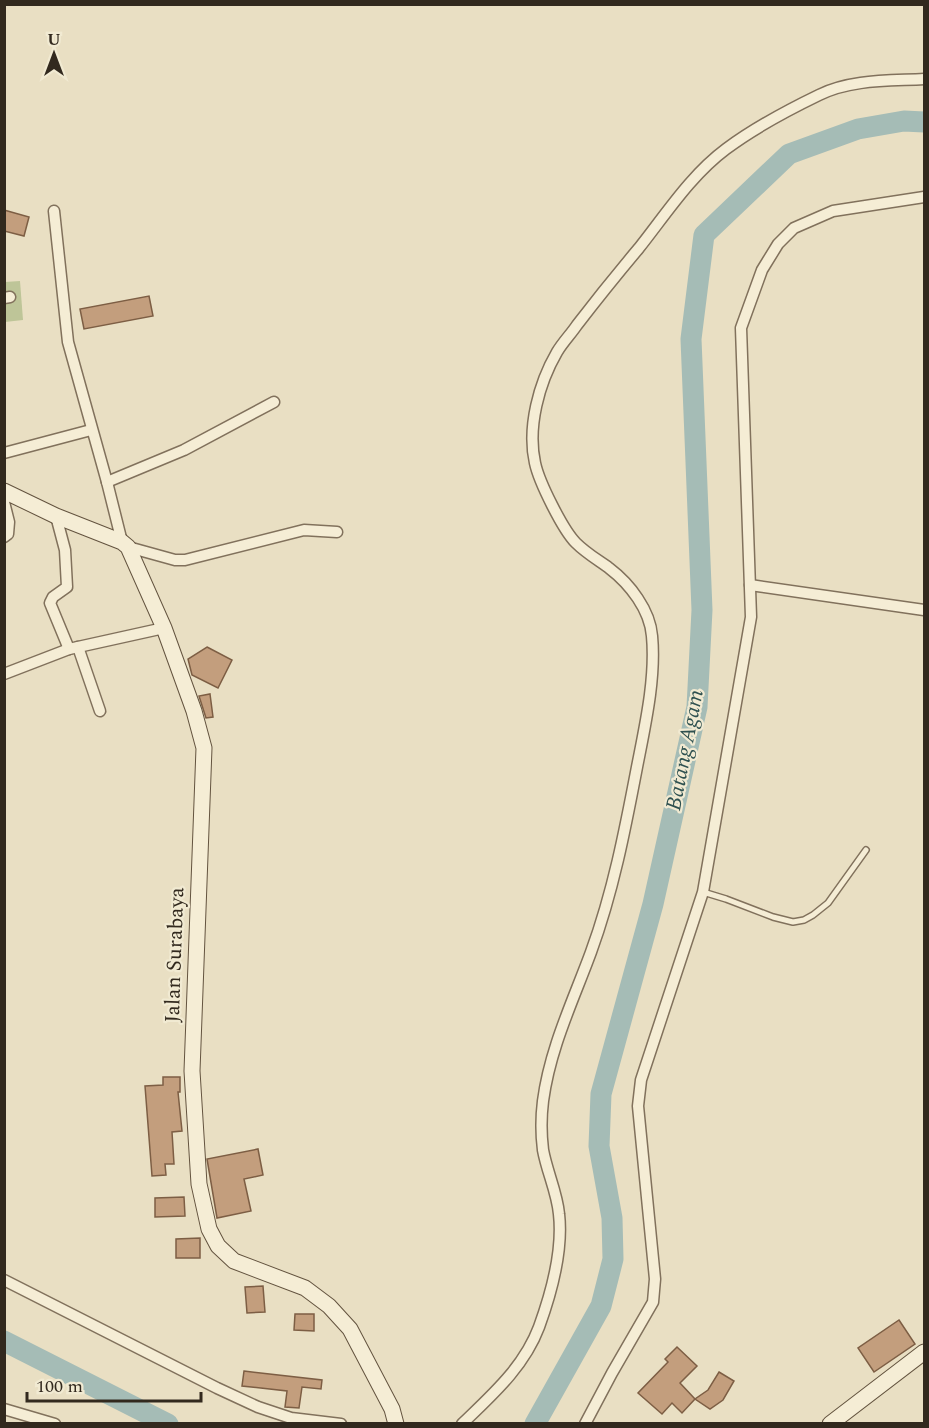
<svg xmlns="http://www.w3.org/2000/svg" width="929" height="1428" font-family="Spectral,serif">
	<rect width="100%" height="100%" fill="#e9dfc3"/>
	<!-- green -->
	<path fill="#bec598" d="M 20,281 L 23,320 L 5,322 L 5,282 Z"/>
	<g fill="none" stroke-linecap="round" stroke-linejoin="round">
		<!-- river -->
		<g stroke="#a5bcb6" stroke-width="21">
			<path d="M 4,1341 L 168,1424"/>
			<path d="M 535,1424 L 601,1306 L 613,1259 L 612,1218 L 599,1146 L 601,1094 L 653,904 L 697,707 L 702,610 L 691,339 L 704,235 L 789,154 L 858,129 L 904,121 L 924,122"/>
		</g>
	</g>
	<!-- building -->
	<g fill="#c39e7d" stroke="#7d5e44" stroke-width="1.5">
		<path d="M 4,210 L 29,217 L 24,236 L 4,231 Z"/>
		<path d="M 149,296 L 153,316 L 84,329 L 80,309 Z"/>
		<path d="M 207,647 L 232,660 L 218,688 L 192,675 L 188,659 Z"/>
		<path d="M 210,694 L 213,717 L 206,718 L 199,696 Z"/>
		<path d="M 163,1077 L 180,1077 L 180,1092 L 178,1092 L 182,1131 L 172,1132 L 174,1164 L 165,1164 L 166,1175 L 152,1176 L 145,1086 L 163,1085 Z"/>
		<path d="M 258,1149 L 263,1175 L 244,1179 L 251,1211 L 217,1218 L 207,1159 Z"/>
		<path d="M 184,1197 L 185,1216 L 155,1217 L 155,1198 Z"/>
		<path d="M 200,1238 L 200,1258 L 176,1258 L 176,1239 Z"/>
		<path d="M 263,1286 L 265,1312 L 247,1313 L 245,1287 Z"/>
		<path d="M 295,1314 L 314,1314 L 314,1331 L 294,1330 Z"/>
		<path d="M 899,1320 L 915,1344 L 874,1372 L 858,1348 Z"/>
		<path d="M 677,1347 L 697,1366 L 680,1383 L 695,1399 L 682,1413 L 672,1403 L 662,1414 L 638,1393 L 668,1362 L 665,1359 Z"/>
		<path d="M 244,1371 L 322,1380 L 321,1389 L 302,1387 L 299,1408 L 285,1407 L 287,1391 L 242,1386 Z"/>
		<path d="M 719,1372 L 734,1381 L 723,1400 L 710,1409 L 695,1399 L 708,1390 Z"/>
	</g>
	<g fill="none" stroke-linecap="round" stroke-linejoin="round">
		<!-- lane casing -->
		<g stroke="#81715c" stroke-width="8">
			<path id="lane" d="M 703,892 L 726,899 L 773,917 L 793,922 L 804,920 L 813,915 L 828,903 L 866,850"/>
		</g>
		<!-- street casing -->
		<g stroke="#81715c" stroke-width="13">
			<g id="street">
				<path d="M 54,211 L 68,342 L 107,482 L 122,542"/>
				<path d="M 4,298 L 10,297"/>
				<path d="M 4,453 L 91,430"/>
				<path d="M 107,482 L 184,450 L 274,402"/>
				<path d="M 4,502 L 9,522 L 8,534 L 4,537"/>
				<path d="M 56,516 L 65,550 L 67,587 L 53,597 L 50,603 L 69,649"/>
				<path d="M 128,547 L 175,560 L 185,560 L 304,530 L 337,532"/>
				<path d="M 750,585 L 924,610"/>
				<path d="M 78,647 L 100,711"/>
				<path d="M 4,674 L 69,649 L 164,628"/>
				<path d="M 4,1280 L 217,1388 L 258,1407 L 291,1418 L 341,1424"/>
				<path d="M 4,1409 L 55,1424"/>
				<path d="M 462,1424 C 492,1395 524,1367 539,1327 C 551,1294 563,1249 559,1214 C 557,1192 547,1172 543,1150 C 541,1134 541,1117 543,1101 C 550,1048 573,1001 591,952 C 613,892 625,830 637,767 C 645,726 656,678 652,636 C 650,610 630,584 609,568 C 598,560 586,553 576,543 C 563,530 539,482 535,463 C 527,427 539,383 557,352 C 563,342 571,334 577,325 C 597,299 618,273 639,248 C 666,214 691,175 726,149 C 754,128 788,110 819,95 C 851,79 890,81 924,79"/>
				<path d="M 585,1424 L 612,1373 L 653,1302 L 655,1279 L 638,1106 L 641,1080 L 703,892 L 751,617 L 741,328 L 762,270 L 778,244 L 794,228 L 833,211 L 924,197"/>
			</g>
		</g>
		<!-- secondary casing -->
		<g stroke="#63533f" stroke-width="17">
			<g id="secondary">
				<path d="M 4,491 L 56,516 L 122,542 L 128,547 L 164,628 L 194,711 L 204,748 L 192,1071 L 199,1184 L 209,1229 L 218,1246 L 234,1261 L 305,1288 L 329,1306 L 350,1329 L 392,1409 L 396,1424"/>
				<path d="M 830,1424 L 924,1352"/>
			</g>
		</g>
		<!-- lane -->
		<use href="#lane" stroke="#f5edd5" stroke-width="5"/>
		<!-- street -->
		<use href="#street" stroke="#f5edd5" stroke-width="10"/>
		<!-- secondary -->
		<use href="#secondary" stroke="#f5edd5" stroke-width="15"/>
	</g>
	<g text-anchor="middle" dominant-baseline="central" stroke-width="4.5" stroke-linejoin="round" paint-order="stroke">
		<!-- street labels -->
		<g font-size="21" fill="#32291e" stroke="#f1ead2">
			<text transform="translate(175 955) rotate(-88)">Jalan Surabaya</text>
		</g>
		<!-- water labels -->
		<g font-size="22" font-style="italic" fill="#2f5150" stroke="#f1ead2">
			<text transform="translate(685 750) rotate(-79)">Batang Agam</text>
		</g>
	</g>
	<!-- border -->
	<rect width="929" height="1428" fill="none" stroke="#32291e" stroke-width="12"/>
	<!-- north arrow -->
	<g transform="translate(54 54)" stroke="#f1ead2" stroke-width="4.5" paint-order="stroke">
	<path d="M0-4.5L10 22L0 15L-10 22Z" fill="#32291e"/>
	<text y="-9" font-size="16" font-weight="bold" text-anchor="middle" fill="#32291e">U</text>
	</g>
	<!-- scale -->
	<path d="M27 1392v9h174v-9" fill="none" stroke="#32291e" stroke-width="3"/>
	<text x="36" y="1392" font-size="18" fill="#32291e" stroke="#f1ead2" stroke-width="4.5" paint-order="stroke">100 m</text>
</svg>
